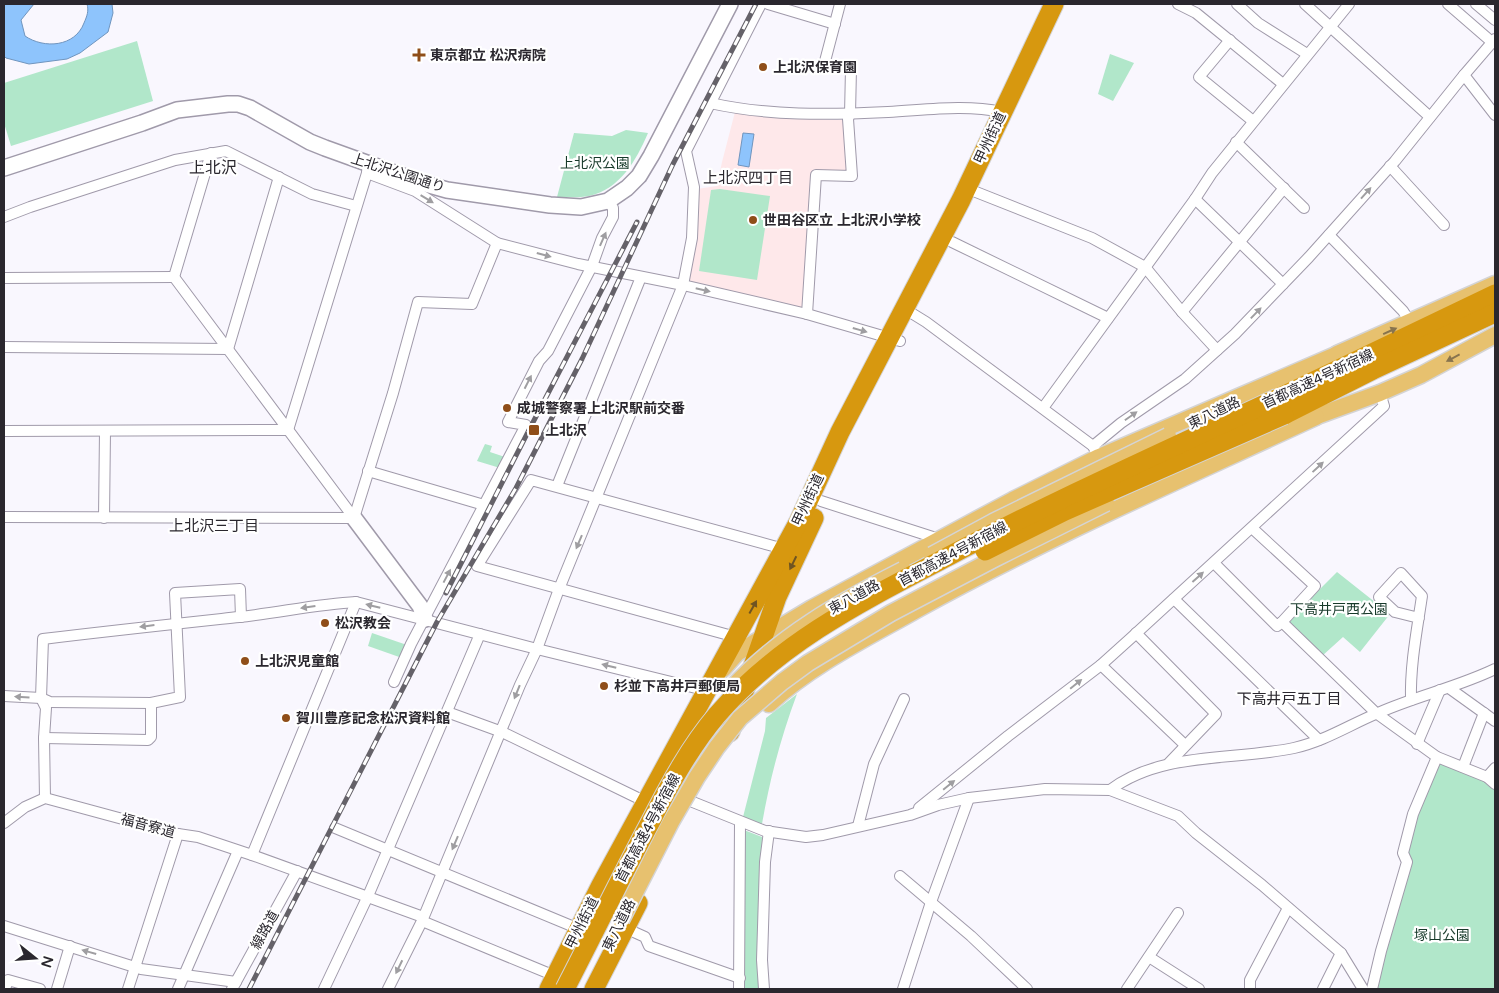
<svg xmlns="http://www.w3.org/2000/svg" width="1499" height="993" font-family="'Varela Round','Noto Sans JP',sans-serif">
	<rect width="100%" height="100%" fill="#f9f7fe"/>
	<!-- education -->
	<path fill="#fee8ea" d="M 735,112 L 782,118 L 846,120 L 849,173 L 815,173 L 805,307 L 802,310 L 693,284 L 688,278 L 697,189 L 717,186 L 722,162 Z"/>
	<!-- green -->
	<g fill="#b1e7ca">
		<path d="M 137,41 L 153,101 L 11,146 L 4,123 L 4,83 Z"/>
		<path d="M 1110,54 L 1134,63 L 1113,101 L 1098,94 Z"/>
		<path d="M 626,130 L 648,133 C 636,161 620,189 589,196 C 579,198 567,197 557,197 L 574,133 L 612,136 Z"/>
		<path d="M 720,189 L 770,196 L 757,280 L 699,271 L 711,190 Z"/>
		<path d="M 485,444 L 492,446 L 490,452 L 505,457 L 500,468 L 477,461 Z"/>
		<path d="M 1337,572 L 1390,614 L 1360,652 L 1343,637 L 1322,656 L 1286,623 Z"/>
		<path d="M 372,633 L 407,645 L 402,658 L 368,646 Z"/>
		<path d="M 797,694 C 781,737 770,778 762,824 L 743,817 L 765,731 L 766,718 Z"/>
		<path d="M 1438,760 L 1486,780 L 1495,788 L 1495,989 L 1377,989 L 1416,817 Z"/>
		<path d="M 744,830 L 762,837 L 760,971 L 761,989 L 744,989 Z"/>
	</g>
	<!-- water -->
	<g fill="#8ec4fc" stroke="#7095be">
		<path d="M 4,4 L 34,4 L 21,20 L 25,36 C 44,49 75,47 84,23 C 87,16 89,11 87,4 L 112,4 L 113,13 L 108,32 L 80,53 L 67,59 L 29,64 L 6,58 L 4,56 Z"/>
		<path d="M 743,133 L 754,134 L 749,167 L 738,165 Z"/>
	</g>
	<g fill="none" stroke-linecap="round" stroke-linejoin="round">
		<!-- street casing -->
		<g stroke="#a09aaa" stroke-width="12">
			<g id="street">
				<path d="M 768,4 L 835,24"/>
				<path d="M 1178,4 L 1196,13 L 1283,84"/>
				<path d="M 1237,4 L 1258,23 L 1307,54"/>
				<path d="M 1305,4 L 1430,117"/>
				<path d="M 1448,4 L 1493,43"/>
				<path d="M 1476,4 L 1495,20"/>
				<path d="M 1230,40 L 1199,77 L 1253,121"/>
				<path d="M 1464,75 L 1495,115"/>
				<path d="M 710,103 C 769,116 828,115 888,112 C 926,110 965,104 1002,112"/>
				<path d="M 1236,142 L 1304,208"/>
				<path d="M 1390,166 L 1444,225"/>
				<path d="M 367,173 L 415,191 L 497,243 L 578,264 L 683,285 L 807,314 L 900,341"/>
				<path d="M 976,192 L 1092,238 L 1145,267 L 1182,312 L 1217,350"/>
				<path d="M 1195,199 L 1283,284"/>
				<path d="M 4,217 L 30,207 L 175,160 L 226,151 L 312,194 L 356,206"/>
				<path d="M 1329,235 L 1403,311 L 1410,322"/>
				<path d="M 952,242 L 1108,318"/>
				<path d="M 174,277 L 354,518"/>
				<path d="M 174,277 L 211,153"/>
				<path d="M 4,278 L 174,277"/>
				<path d="M 1182,312 L 1284,188"/>
				<path d="M 807,314 L 816,175 L 852,176 L 848,119 L 850,114 L 851,69 L 824,65 L 840,4"/>
				<path d="M 913,314 L 926,322 L 1093,446 L 1096,452"/>
				<path d="M 4,347 L 228,349 L 279,177"/>
				<path d="M 1043,408 L 1195,199 L 1212,173 L 1349,4"/>
				<path d="M 4,431 L 288,430 L 367,173 L 368,162"/>
				<path d="M 1093,446 L 1121,423 L 1185,379 L 1235,334 L 1309,257 L 1395,161 L 1464,75 L 1495,39"/>
				<path d="M 368,471 L 484,505"/>
				<path d="M 557,486 L 641,277"/>
				<path d="M 821,501 L 939,539"/>
				<path d="M 4,517 L 354,518"/>
				<path d="M 104,518 L 105,431"/>
				<path d="M 354,518 L 393,393 L 418,302 L 472,304 L 497,243"/>
				<path d="M 1214,563 L 1277,626 L 1282,622 L 1315,586 L 1252,528"/>
				<path d="M 1174,599 L 1319,740"/>
				<path d="M 1282,622 L 1376,713 L 1437,757 L 1487,777 L 1495,784"/>
				<path d="M 1136,633 L 1216,714 L 1169,763"/>
				<path d="M 736,637 L 477,566 L 531,480 L 784,549"/>
				<path d="M 1101,665 L 1185,745"/>
				<path d="M 394,682 L 411,644 L 526,425 L 508,422 L 539,361 L 548,351 L 592,266 L 602,238 L 613,217 L 613,208 L 608,201"/>
				<path d="M 1449,688 L 1495,721"/>
				<path d="M 4,696 L 41,698 L 50,702 L 151,703 L 180,697 L 175,593 L 240,589 L 241,617"/>
				<path d="M 1411,700 C 1410,665 1417,630 1422,596 L 1401,573 L 1379,597 L 1395,612 L 1419,618"/>
				<path d="M 447,712 L 502,732 L 646,802"/>
				<path d="M 44,738 L 148,740 L 151,737 L 151,703"/>
				<path d="M 1417,744 L 1440,690"/>
				<path d="M 1463,767 L 1484,713"/>
				<path d="M 1487,777 L 1495,768"/>
				<path d="M 663,790 L 765,831 L 806,837 L 823,835 L 910,815 L 938,805 L 969,798 L 1045,789 L 1110,790 L 1178,816 L 1196,833 L 1262,885 L 1341,953 L 1363,989"/>
				<path d="M 1110,790 C 1162,751 1233,761 1294,748 C 1325,741 1349,725 1378,713 C 1416,696 1458,687 1495,669"/>
				<path d="M 45,798 L 44,738 L 46,708 L 41,698 L 43,639 C 108,631 174,624 239,617 C 278,613 317,604 356,602 L 537,649 L 708,691"/>
				<path d="M 919,808 L 1008,736 L 1101,665 L 1131,638 L 1384,406 L 1380,393"/>
				<path d="M 4,823 L 25,807 L 45,798 L 178,834 L 198,837 L 252,855 L 423,917"/>
				<path d="M 858,826 L 874,764 L 904,699"/>
				<path d="M 335,828 L 579,929"/>
				<path d="M 252,855 L 356,602"/>
				<path d="M 900,876 L 971,936 L 1027,989"/>
				<path d="M 422,921 L 555,976"/>
				<path d="M 4,926 L 141,969 L 236,982"/>
				<path d="M 625,928 L 645,937 L 649,946 L 740,978"/>
				<path d="M 1149,957 L 1199,989"/>
				<path d="M 5,989 L 8,980 L 40,989"/>
				<path d="M 57,989 L 70,946"/>
				<path d="M 128,989 L 178,834"/>
				<path d="M 178,989 L 238,851"/>
				<path d="M 232,989 L 297,871"/>
				<path d="M 324,989 L 368,896 L 480,634"/>
				<path d="M 388,989 L 422,921 L 520,685 L 537,649 L 559,589 L 683,285 L 692,238 L 694,187 L 686,151 L 761,4"/>
				<path d="M 739,989 L 740,822"/>
				<path d="M 764,989 L 762,960 L 765,862 L 769,831"/>
				<path d="M 903,989 L 931,902 L 969,798"/>
				<path d="M 1127,989 L 1178,913"/>
				<path d="M 1250,989 L 1250,980 L 1288,908"/>
				<path d="M 1323,989 L 1341,953"/>
				<path d="M 1372,989 L 1381,951 L 1407,862 L 1403,853 L 1413,814 L 1437,757"/>
			</g>
		</g>
		<!-- secondary casing -->
		<g stroke="#a09aaa" stroke-width="18">
			<g id="secondary">
				<path d="M 4,168 L 142,123 L 177,110 L 228,104 L 238,104 L 250,108 L 310,142 L 325,148 L 422,183 L 447,190 L 550,205 L 581,207 L 608,201 L 627,188 L 639,176 L 651,156 L 730,4"/>
				<path d="M 354,518 L 420,606 L 425,619"/>
			</g>
		</g>
		<!-- primary casing -->
		<g stroke="#d4d4d5" stroke-width="19">
			<g id="primary">
				<path d="M 1337,354 L 1495,284"/>
				<path d="M 1306,420 L 1380,393 L 1421,375 L 1495,335"/>
				<path d="M 723,669 L 737,653 L 812,608 L 1013,500 L 1099,457 L 1345,351"/>
				<path d="M 769,704 C 813,664 867,638 918,609 C 1047,538 1182,479 1316,417"/>
			</g>
		</g>
		<!-- highway casing -->
		<g stroke="#d4d4d5" stroke-width="21">
			<g id="highway">
				<path d="M 1278,398 L 1495,294"/>
				<path d="M 1284,415 L 1373,370 L 1495,313"/>
				<path d="M 730,732 L 777,597 L 814,518"/>
				<path d="M 549,989 L 601,885 L 799,521 L 840,432 L 961,200 L 1054,4"/>
				<path d="M 594,989 L 638,903"/>
			</g>
		</g>
		<!-- street -->
		<use href="#street" stroke="#fff" stroke-width="10"/>
		<!-- secondary -->
		<use href="#secondary" stroke="#fff" stroke-width="15"/>
		<!-- primary -->
		<use href="#primary" stroke="#e7c16f" stroke-width="16"/>
		<!-- highway -->
		<use href="#highway" stroke="#d7980f" stroke-width="19"/>
		<!-- rail casing -->
		<g stroke="#656269" stroke-width="5">
			<g id="rail">
				<path d="M 446,593 L 529,430 L 637,222"/>
				<path d="M 249,989 L 437,622 L 516,488 L 582,359 L 673,164 L 756,4"/>
			</g>
		</g>
		<!-- rail -->
		<use href="#rail" stroke="#fff" stroke-width="3" stroke-dasharray="9" stroke-linecap="butt"/>
		<!-- primary-bridge casing -->
		<g stroke="#d4d4d5" stroke-width="19" stroke-linecap="butt">
			<g id="primary-bridge">
				<path d="M 932,555 L 993,522 L 1168,436"/>
				<path d="M 730,690 C 778,637 840,602 903,570"/>
				<path d="M 621,920 L 671,822 L 697,777 L 717,747 L 740,718 L 782,682 L 808,663 L 891,613 L 994,559 L 1106,503"/>
			</g>
		</g>
		<!-- highway-bridge casing -->
		<g stroke="#d4d4d5" stroke-width="21" stroke-linecap="butt">
			<g id="highway-bridge">
				<path d="M 985,551 L 1065,511 L 1284,415"/>
				<path d="M 565,989 C 594,933 621,877 651,821 C 670,784 690,747 717,715 C 780,642 863,601 947,557 C 1055,500 1167,450 1278,398"/>
			</g>
		</g>
		<!-- primary-bridge -->
		<use href="#primary-bridge" stroke="#e7c16f" stroke-width="16"/>
		<!-- highway-bridge -->
		<use href="#highway-bridge" stroke="#d7980f" stroke-width="19"/>
	</g>
	<!-- one-way arrows -->
	<defs><path id="oneway-solid" d="M-6-.8H1V-3.2L6.5 0L1 3.2V.8H-6Z" transform="scale(1.25)"/></defs>
	<g fill="#9f9ea1">
		<use href="#oneway-solid" transform="translate(1366 193) rotate(-48)"/>
		<use href="#oneway-solid" transform="translate(427 199) rotate(31)"/>
		<use href="#oneway-solid" transform="translate(603 239) rotate(-66)"/>
		<use href="#oneway-solid" transform="translate(544 255) rotate(15)"/>
		<use href="#oneway-solid" transform="translate(703 290) rotate(13)"/>
		<use href="#oneway-solid" transform="translate(1256 313) rotate(-46)"/>
		<use href="#oneway-solid" transform="translate(860 330) rotate(16)"/>
		<use href="#oneway-solid" transform="translate(528 382) rotate(-63)"/>
		<use href="#oneway-solid" transform="translate(1131 416) rotate(-35)"/>
		<use href="#oneway-solid" transform="translate(1318 467) rotate(-43)"/>
		<use href="#oneway-solid" transform="translate(579 542) rotate(113)"/>
		<use href="#oneway-solid" transform="translate(447 576) rotate(-62)"/>
		<use href="#oneway-solid" transform="translate(1198 577) rotate(-42)"/>
		<use href="#oneway-solid" transform="translate(373 606) rotate(-166)"/>
		<use href="#oneway-solid" transform="translate(308 607) rotate(172)"/>
		<use href="#oneway-solid" transform="translate(147 626) rotate(173)"/>
		<use href="#oneway-solid" transform="translate(609 666) rotate(-166)"/>
		<use href="#oneway-solid" transform="translate(1076 684) rotate(-39)"/>
		<use href="#oneway-solid" transform="translate(517 692) rotate(112)"/>
		<use href="#oneway-solid" transform="translate(22 697) rotate(-176)"/>
		<use href="#oneway-solid" transform="translate(949 785) rotate(-39)"/>
		<use href="#oneway-solid" transform="translate(455 843) rotate(113)"/>
		<use href="#oneway-solid" transform="translate(89 952) rotate(-164)"/>
		<use href="#oneway-solid" transform="translate(399 967) rotate(116)"/>
	</g>
	<g fill="#88744e">
		<use href="#oneway-solid" transform="translate(1390 331) rotate(-24)"/>
		<use href="#oneway-solid" transform="translate(1453 358) rotate(152)"/>
	</g>
	<g fill="#6f5422">
		<use href="#oneway-solid" transform="translate(793 563) rotate(116)"/>
		<use href="#oneway-solid" transform="translate(753 607) rotate(-61)"/>
	</g>
	<!-- markers -->
	<g fill="#8f4e19" stroke="#fff" stroke-width="2">
		<path d="M416.5 47.5h5v5h5v5h-5v5h-5v-5h-5v-5h5z"/>
		<circle cx="763" cy="67" r="5"/>
		<circle cx="753" cy="220" r="5"/>
		<circle cx="507" cy="408" r="5"/>
		<rect x="528" y="424" width="12" height="12" rx="2.5"/>
		<circle cx="325" cy="623" r="5"/>
		<circle cx="245" cy="661" r="5"/>
		<circle cx="604" cy="686" r="5"/>
		<circle cx="286" cy="718" r="5"/>
	</g>
	<g text-anchor="middle" dominant-baseline="central" stroke-width="4.5" stroke-linejoin="round" paint-order="stroke">
		<!-- poi labels -->
		<g font-size="14" font-weight="bold" fill="#2a272e" stroke="#fff" text-anchor="start">
			<text x="430" y="55">東京都立 松沢病院</text>
			<text x="773" y="67">上北沢保育園</text>
			<text x="763" y="220">世田谷区立 上北沢小学校</text>
			<text x="517" y="408">成城警察署上北沢駅前交番</text>
			<text x="545" y="430">上北沢</text>
			<text x="335" y="623">松沢教会</text>
			<text x="255" y="661">上北沢児童館</text>
			<text x="614" y="686">杉並下高井戸郵便局</text>
			<text x="296" y="718">賀川豊彦記念松沢資料館</text>
		</g>
		<!-- street labels -->
		<g font-size="14" fill="#2a272e" stroke="#fff">
			<text transform="translate(990 138) rotate(-65)">甲州街道</text>
			<text transform="translate(398 173) rotate(18)">上北沢公園通り</text>
			<text transform="translate(1318 379) rotate(-25)">首都高速4号新宿線</text>
			<text transform="translate(1214 413) rotate(-26)">東八道路</text>
			<text transform="translate(808 500) rotate(-65)">甲州街道</text>
			<text transform="translate(953 554) rotate(-28)">首都高速4号新宿線</text>
			<text transform="translate(854 597) rotate(-29)">東八道路</text>
			<text transform="translate(148 826) rotate(15)">福音寮道</text>
			<text transform="translate(648 828) rotate(-62)">首都高速4号新宿線</text>
			<text transform="translate(582 923) rotate(-63)">甲州街道</text>
			<text transform="translate(619 925) rotate(-64)">東八道路</text>
			<text transform="translate(265 930) rotate(-61)">線路道</text>
		</g>
		<!-- park labels -->
		<g font-size="14" fill="#173a2a" stroke="#fff">
			<text x="595" y="163">上北沢公園</text>
			<text x="1339" y="609">下高井戸西公園</text>
			<text x="1442" y="935">塚山公園</text>
		</g>
		<!-- neighbourhood labels -->
		<g font-size="15" fill="#2a272e" stroke="#fff">
			<text x="748" y="178">上北沢四丁目</text>
			<text x="214" y="526">上北沢三丁目</text>
			<text x="1289" y="699">下高井戸五丁目</text>
		</g>
		<!-- quarter labels -->
		<g font-size="16" fill="#2a272e" stroke="#fff">
			<text x="213" y="168">上北沢</text>
		</g>
	</g>
	<!-- border -->
	<rect width="1499" height="993" fill="none" stroke="#2a272e" stroke-width="10"/>
	<!-- north arrow -->
	<g transform="translate(35 958) rotate(107)" stroke="#ffffff" stroke-width="4" paint-order="stroke">
	<path d="M0-4L9 19L0 12L-9 19Z" fill="#2a272e"/>
	<text y="-8" font-size="14" font-weight="bold" text-anchor="middle" fill="#2a272e">N</text>
	</g>
</svg>
